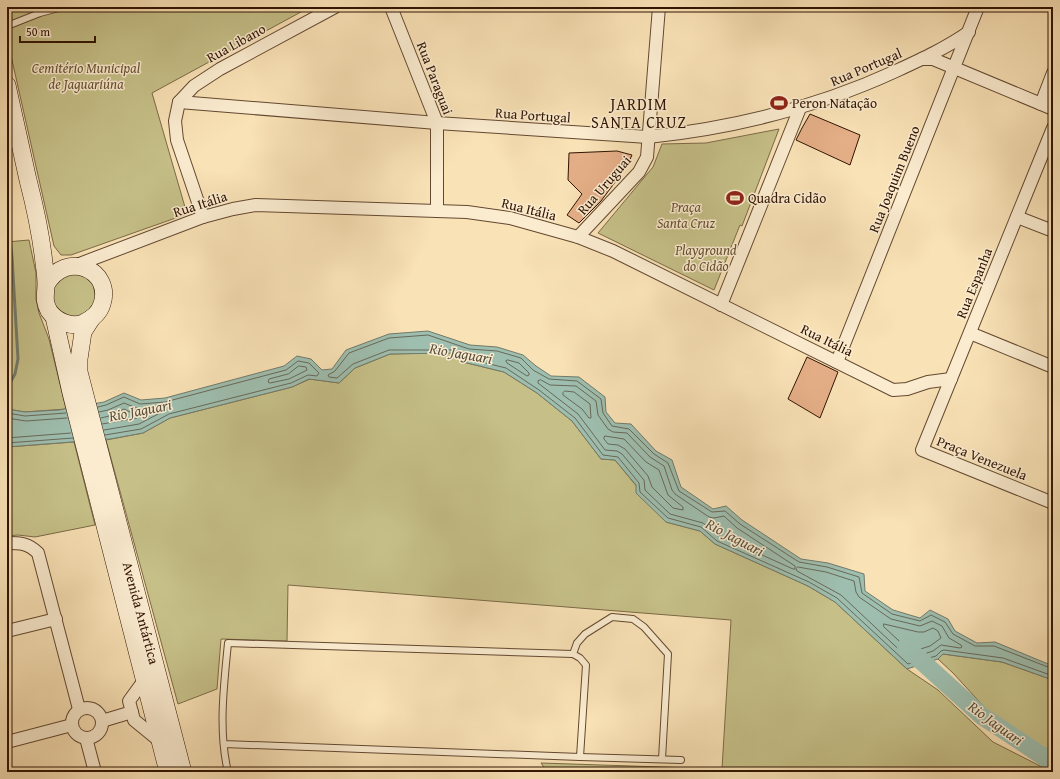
<svg xmlns="http://www.w3.org/2000/svg" width="1060" height="779" font-family="'Gentium Book Plus',serif">
	<rect width="100%" height="100%" fill="#f9e2b6"/>
	<filter id="stains"><feTurbulence type="fractalNoise" baseFrequency=".005" numOctaves="4"/><feColorMatrix values="0 0 0 0 .2 0 0 0 0 .09 0 0 0 0 .02 0 0 0 .5 -.17"/></filter>
	<radialGradient id="worn" r=".72"><stop offset=".6" stop-color="#630" stop-opacity="0"/><stop offset="1" stop-color="#630" stop-opacity=".3"/></radialGradient>
	<!-- green -->
	<g fill="#c6c088" stroke="#7c6a46">
		<path d="M 7,7 L 310,7 L 152,93 L 187,214 L 71,255 L 61,255 L 54,246 L 7,38 Z"/>
		<path d="M 779,129 L 742,226 L 740,225 L 714,290 L 598,233 L 653,167 L 662,144 L 706,143 Z"/>
		<path d="M 29,240 L 36,273 L 36,299 L 39,313 L 49,339 L 66,409 L 25,412 L 7,409 L 7,242 Z"/>
		<path d="M 67,273 L 82,274 L 93,284 L 96,299 L 89,312 L 75,318 L 55,310 L 52,289 Z"/>
		<path d="M 430,353 L 453,353 L 463,362 L 504,372 L 537,393 L 572,421 L 601,459 L 615,460 L 666,522 L 700,531 L 715,544 L 808,586 L 835,602 L 907,669 L 938,690 L 993,742 L 1052,772 L 547,772 L 541,763 L 722,769 L 731,620 L 288,585 L 287,641 L 221,639 L 217,689 L 178,704 L 106,440 L 143,433 L 170,418 L 292,387 L 310,379 L 339,383 L 355,368 L 390,354 Z"/>
		<path d="M 74,442 L 95,525 L 35,537 L 18,535 L 7,536 L 7,447 Z"/>
		<path d="M 943,654 L 1002,662 L 1053,680 L 1053,751 L 1042,747 L 1018,733 L 987,710 L 953,673 L 938,659 Z"/>
	</g>
	<!-- water -->
	<path fill="#9ebeaf" stroke="#727a6a" d="M 428,331 L 470,345 L 497,347 L 523,355 L 536,366 L 551,376 L 579,377 L 605,397 L 606,412 L 615,423 L 631,424 L 656,451 L 672,460 L 681,487 L 713,509 L 726,506 L 742,520 L 801,559 L 828,563 L 864,574 L 865,591 L 893,610 L 920,618 L 930,610 L 948,619 L 955,631 L 977,643 L 995,642 L 1053,666 L 1053,680 L 1002,662 L 943,654 L 938,659 L 907,669 L 835,602 L 808,586 L 715,544 L 700,531 L 666,522 L 636,493 L 636,485 L 615,460 L 601,459 L 572,421 L 537,393 L 504,372 L 463,362 L 453,353 L 390,354 L 355,368 L 339,383 L 309,379 L 292,387 L 170,418 L 143,433 L 110,439 L 7,447 L 7,409 L 25,412 L 59,410 L 104,402 L 124,393 L 141,400 L 165,398 L 284,366 L 297,356 L 311,359 L 322,370 L 332,369 L 346,350 L 389,334 Z"/>
	<g fill="none" stroke-linecap="round" stroke-linejoin="round">
		<!-- shore -->
		<g stroke="#686959" stroke-width="1">
			<path d="M 508,360 L 519,363 L 529,373 L 529,375 L 527,376 L 507,363 L 506,361 Z"/>
			<path d="M 299,366 L 306,367 L 307,370 L 289,379 L 270,383 L 268,382 L 269,379 L 288,374 Z"/>
			<path d="M 541,380 L 550,385 L 576,386 L 596,401 L 598,415 L 608,429 L 613,432 L 627,433 L 650,457 L 664,466 L 672,490 L 675,494 L 709,517 L 714,518 L 724,516 L 737,528 L 795,566 L 795,569 L 793,569 L 720,536 L 703,523 L 670,514 L 645,490 L 644,480 L 622,454 L 617,451 L 605,450 L 578,414 L 538,383 L 538,381 Z"/>
			<path d="M 565,391 L 574,392 L 590,404 L 591,418 L 589,418 L 582,409 L 563,395 L 563,393 Z"/>
			<path d="M 98,407 L 106,405 L 124,397 L 140,404 L 165,402 L 286,370 L 298,361 L 309,363 L 319,373 L 317,376 L 308,375 L 291,383 L 169,414 L 141,429 L 105,435"/>
			<path d="M 99,412 L 108,410 L 124,403 L 139,409 L 163,407 L 165,408 L 164,411 L 139,424 L 104,430"/>
			<path d="M 7,413 L 25,416 L 66,413"/>
			<path d="M 7,418 L 26,421 L 67,418"/>
			<path d="M 101,418 L 109,416 L 124,409 L 138,416 L 137,418 L 102,424"/>
			<path d="M 605,436 L 624,439 L 646,462 L 659,470 L 668,495 L 683,507 L 683,510 L 673,508 L 652,487 L 648,476 L 625,449 L 618,445 L 608,444 L 604,439 Z"/>
			<path d="M 7,438 L 71,433"/>
			<path d="M 7,443 L 73,438"/>
			<path d="M 798,567 L 826,572 L 854,581 L 856,592 L 859,597 L 891,619 L 920,626 L 932,621 L 942,626 L 949,638 L 961,645 L 962,647 L 960,648 L 941,645 L 933,651 L 909,659 L 841,595 L 797,571 L 796,569 Z"/>
			<path d="M 884,624 L 918,632 L 924,632 L 933,628 L 938,631 L 941,638 L 930,646 L 911,652 L 884,627 Z"/>
			<path d="M 1053,669 L 994,646 L 975,646 L 953,634 L 945,622 L 931,615 L 920,621 L 892,614 L 862,593 L 859,577 L 827,567 L 799,562 L 740,524 L 725,511 L 712,512 L 679,491 L 668,463 L 654,454 L 629,429 L 612,426 L 603,413 L 601,399 L 577,381 L 549,379 L 533,370 L 521,358 L 497,351 L 469,349 L 428,335 L 389,338 L 349,353 L 335,371 L 328,375 L 329,377 L 337,378 L 353,364 L 389,350 L 454,350 L 465,358 L 506,368 L 539,390 L 575,418 L 603,455 L 618,457 L 639,483 L 640,492 L 668,518 L 701,527 L 717,541 L 809,582 L 837,598 L 908,664 L 936,656 L 941,651 L 944,650 L 1003,658 L 1053,676"/>
		</g>
		<!-- stream -->
		<path stroke="#727a6a" stroke-width="3" d="M 7,214 L 12,257 L 18,359 L 15,374 L 7,388"/>
		<!-- river -->
		<path stroke="#9ebeaf" stroke-width="18" d="M 906,647 L 982,716 L 1053,763"/>
	</g>
	<!-- building -->
	<g fill="#e5af87" stroke="#311403">
		<path d="M 810,114 L 860,135 L 850,165 L 796,140 L 802,128 Z"/>
		<path d="M 617,151 L 632,155 L 627,166 L 601,201 L 579,223 L 567,215 L 582,194 L 568,180 L 569,153 Z"/>
		<path d="M 807,357 L 838,372 L 820,418 L 788,399 Z"/>
	</g>
	<g fill="none" stroke-linecap="round" stroke-linejoin="round">
		<!-- lane casing -->
		<g stroke="#634830" stroke-width="8">
			<g id="lane">
				<path d="M 7,26 L 40,13 L 62,7"/>
				<path d="M 573,654 L 577,643 L 585,634 L 612,617 L 633,619 L 644,627 L 668,654 L 662,759"/>
				<path d="M 224,744 L 580,757 L 586,665 L 580,658 L 573,654 L 228,643 C 224,685 218,730 228,772"/>
				<path d="M 580,757 L 681,760"/>
			</g>
		</g>
		<!-- street casing -->
		<g stroke="#634830" stroke-width="14">
			<g id="street">
				<path d="M 391,7 L 437,123 L 437,211"/>
				<path d="M 922,59 L 933,59 L 1053,109"/>
				<path d="M 179,102 L 437,123 L 648,137 C 734,128 818,107 896,71 C 922,59 946,48 969,32"/>
				<path d="M 1041,104 L 1053,73"/>
				<path d="M 1053,128 L 922,450 L 1053,503"/>
				<path d="M 203,217 L 177,140 L 175,121 L 179,102 L 194,86 L 220,69 L 335,7"/>
				<path d="M 1017,217 L 1053,231"/>
				<path d="M 578,237 L 639,172 L 647,157 L 659,7"/>
				<path d="M 74,266 L 203,217 L 233,209 L 256,205 L 467,212 L 510,218 L 578,237 L 613,251 L 893,390 L 907,389 L 928,382 L 951,379"/>
				<path d="M 721,305 L 800,108"/>
				<path d="M 970,333 L 1053,367"/>
				<path d="M 837,362 L 978,7"/>
				<path d="M 7,543 C 20,543 28,543 38,553 L 79,709"/>
				<path d="M 7,631 L 56,619"/>
				<path d="M 145,679 L 129,701 L 134,720 L 161,742"/>
				<circle cx="87" cy="723" r="15"/>
				<path d="M 102,721 L 132,712"/>
				<path d="M 86,738 L 95,772"/>
				<path d="M 7,742 L 72,725"/>
			</g>
		</g>
		<!-- secondary casing -->
		<g stroke="#311403" stroke-width="18">
			<g id="secondary">
				<path d="M 7,85 C 14,116 21,148 28,180 C 35,207 41,235 44,263 C 45,270 46,277 46,284 C 46,295 43,300 49,311 C 56,321 71,328 83,323 C 92,319 99,314 102,304 C 113,270 66,249 46,285"/>
				<path d="M 54,317 L 71,393 L 168,772"/>
				<path d="M 92,318 L 83,332 L 79,359 L 79,372 L 183,772"/>
			</g>
		</g>
		<!-- lane -->
		<use href="#lane" stroke="#fbecd0" stroke-width="6"/>
		<!-- street -->
		<use href="#street" stroke="#fbecd0" stroke-width="12"/>
		<!-- secondary -->
		<use href="#secondary" stroke="#fbecd0" stroke-width="17"/>
	</g>
	<!-- icons -->
	<defs>
		<g id="stadium-bare" transform="scale(1.38)"><path d="M0-5a6.5 5 0 1 0 0 10a6.5 5 0 1 0 0-10ZM-3.5-1.8h7v3.6h-7Z" fill="#8f2418" stroke="#fbecd0" stroke-width="2.5" paint-order="stroke"/></g>
	</defs>
	<g fill-rule="evenodd">
		<use href="#stadium-bare" x="779" y="103"/>
		<use href="#stadium-bare" x="735" y="198"/>
	</g>
	<g text-anchor="middle" dominant-baseline="central" stroke-width="3" stroke-linejoin="round" paint-order="stroke">
		<!-- street labels -->
		<g font-size="14" fill="#311403" stroke="#fbecd0">
			<text transform="translate(236 43) rotate(-29)">Rua Libano</text>
			<text transform="translate(866 67) rotate(-23)">Rua Portugal</text>
			<text transform="translate(435 78) rotate(69)">Rua Paraguai</text>
			<text transform="translate(533 115) rotate(4)">Rua Portugal</text>
			<text transform="translate(894 179) rotate(-68)">Rua Joaquim Bueno</text>
			<text transform="translate(604 185) rotate(-49)">Rua Uruguai</text>
			<text transform="translate(200 204) rotate(-18)">Rua Itália</text>
			<text transform="translate(529 209) rotate(14)">Rua Itália</text>
			<text transform="translate(974 283) rotate(-68)">Rua Espanha</text>
			<text transform="translate(827 340) rotate(26)">Rua Itália</text>
			<text transform="translate(982 458) rotate(22)">Praça Venezuela</text>
			<text transform="translate(141 613) rotate(75)">Avenida Antártica</text>
		</g>
		<!-- park labels -->
		<g font-size="14" font-style="italic" fill="#655032" stroke="#fbecd0">
			<text x="86" y="68">Cemitério Municipal<tspan x="86" dy="16">de Jaguariúna</tspan></text>
			<text x="686" y="207">Praça<tspan x="686" dy="16">Santa Cruz</tspan></text>
			<text x="706" y="250">Playground<tspan x="706" dy="16">do Cidão</tspan></text>
		</g>
		<!-- poi labels -->
		<g font-size="14" fill="#311403" stroke="#fbecd0" text-anchor="start">
			<text x="792" y="103">Peron Natação</text>
			<text x="748" y="198">Quadra Cidão</text>
		</g>
		<!-- water labels -->
		<g font-size="15" font-style="italic" fill="#57503f" stroke="#fbecd0">
			<text transform="translate(461 353) rotate(10)">Rio Jaguari</text>
			<text transform="translate(140 410) rotate(-11)">Rio Jaguari</text>
			<text transform="translate(735 537) rotate(28)">Rio Jaguari</text>
			<text transform="translate(996 723) rotate(36)">Rio Jaguari</text>
		</g>
		<!-- quarter labels -->
		<g font-size="16" letter-spacing="1" fill="#311403" stroke="#fbecd0">
			<text x="639" y="104">JARDIM<tspan x="639" dy="18">SANTA CRUZ</tspan></text>
		</g>
	</g>
	<!-- margin -->
	<rect width="1060" height="779" fill="none" stroke="#f9e2b6" stroke-width="24"/>
	<rect x="8" y="8" width="1044" height="763" fill="none" stroke="#311403" stroke-width="2"/>
	<rect x="12" y="12" width="1036" height="755" fill="none" stroke="#311403"/>
	<!-- scale -->
	<path d="M20 36v6h75v-6" fill="none" stroke="#311403" stroke-width="2"/>
	<text x="26" y="36" font-size="12" fill="#311403" stroke="#fbecd0" stroke-width="3" paint-order="stroke">50 m</text>
	<rect width="100%" height="100%" filter="url(#stains)"/>
	<rect width="100%" height="100%" fill="url(#worn)"/>
</svg>
